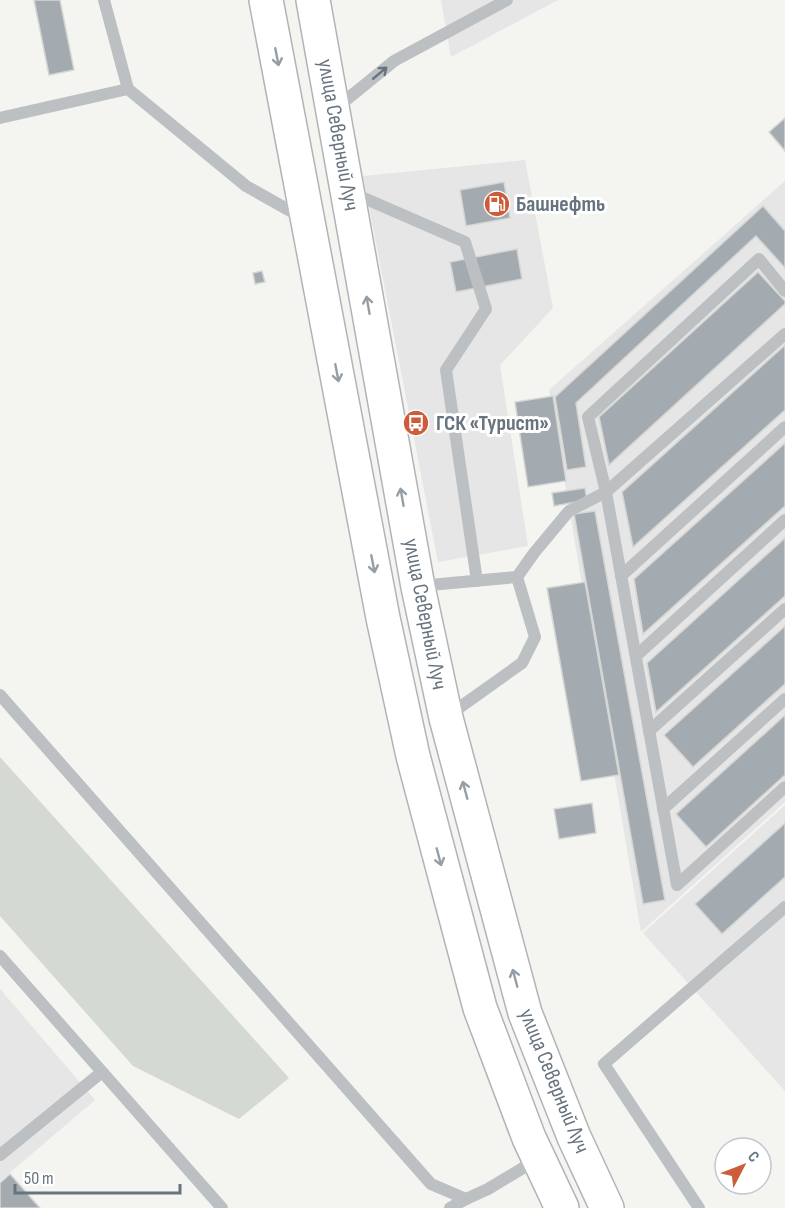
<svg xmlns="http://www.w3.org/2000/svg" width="785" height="1208" font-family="'Sofia Sans Condensed',sans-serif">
	<rect width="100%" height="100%" fill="#f4f5f1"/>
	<!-- built -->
	<g fill="#e5e6e5">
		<path d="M 441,0 L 558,0 L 451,57 Z"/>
		<path d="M 525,160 L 553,308 L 500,365 L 528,546 L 438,562 L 363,176 Z"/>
		<path d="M 785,181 L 785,802 L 641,932 L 549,390 Z"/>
		<path d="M 785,805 L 785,1091 L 643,933 Z"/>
		<path d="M 0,989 L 95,1100 L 0,1181 Z"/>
	</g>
	<!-- green -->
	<path fill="#d4d9d1" d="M 0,757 L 289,1078 L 239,1119 L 133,1066 L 0,916 Z"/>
	<!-- building -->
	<g fill="#a4abb0" stroke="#d6d6d4" stroke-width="1.5">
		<path d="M 34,0 L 60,0 L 74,70 L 49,75 Z"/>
		<path d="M 785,118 L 785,151 L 769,132 Z"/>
		<path d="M 504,182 L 510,218 L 466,226 L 460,190 Z"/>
		<path d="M 763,206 L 785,231 L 785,268 L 756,236 L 576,403 L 586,467 L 567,470 L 555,397 Z"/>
		<path d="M 517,249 L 522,279 L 456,292 L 450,262 Z"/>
		<path d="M 262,271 L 265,282 L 255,284 L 253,273 Z"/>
		<path d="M 758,272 L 785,301 L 785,304 L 609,465 L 599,417 Z"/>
		<path d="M 785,345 L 785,410 L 633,547 L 622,492 Z"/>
		<path d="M 553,396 L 566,481 L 528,487 L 515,402 Z"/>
		<path d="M 785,443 L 785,506 L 643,634 L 634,579 Z"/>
		<path d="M 585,488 L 587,500 L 554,506 L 552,493 Z"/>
		<path d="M 595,511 L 665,900 L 643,904 L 574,514 Z"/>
		<path d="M 785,538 L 785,596 L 656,712 L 647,663 Z"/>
		<path d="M 585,582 L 619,775 L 581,781 L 547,588 Z"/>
		<path d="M 785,626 L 785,684 L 693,767 L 664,735 Z"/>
		<path d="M 785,715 L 785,775 L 706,847 L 676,814 Z"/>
		<path d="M 592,803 L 596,833 L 559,839 L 554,809 Z"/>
		<path d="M 785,823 L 785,877 L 722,934 L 695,904 Z"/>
		<path d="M 10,1174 L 40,1208 L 0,1208 L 0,1183 Z"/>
	</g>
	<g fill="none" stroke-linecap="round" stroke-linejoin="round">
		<!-- primary casing -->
		<g stroke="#b0b4b7" stroke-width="36">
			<g id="primary">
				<path d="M 266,0 L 383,618 L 413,756 L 480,1008 L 529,1138 L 562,1208"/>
				<path d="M 313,0 L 418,587 L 446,718 L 525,1013 L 574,1137 L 607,1208"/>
			</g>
		</g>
		<!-- lane -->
		<g stroke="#bcc0c3" stroke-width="12">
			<path d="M 104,0 L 128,89"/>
			<path d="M 335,109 L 394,61 L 507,0"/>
			<path d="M 0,118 L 128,89 L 246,186 L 301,217"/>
			<path d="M 350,192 L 465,242 L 486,309 L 446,370 L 477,581"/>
			<path d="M 785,291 L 759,259 L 588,417 L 606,492 L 677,885 L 785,787"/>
			<path d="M 621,576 L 785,427"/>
			<path d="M 419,586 L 517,577 L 534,553 L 569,511 L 606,492 L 785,334"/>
			<path d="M 636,656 L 785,520"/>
			<path d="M 0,695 L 431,1184 L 466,1199 L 488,1189 L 538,1159"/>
			<path d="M 449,715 L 522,663 L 535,637 L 517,577"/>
			<path d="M 649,731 L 785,609"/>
			<path d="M 663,809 L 785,699"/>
			<path d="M 0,956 L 222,1208"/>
			<path d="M 0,1155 L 102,1072"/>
			<path d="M 450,1208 L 466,1199"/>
			<path d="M 699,1208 L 604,1064 L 785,907"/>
		</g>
		<!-- primary -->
		<use href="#primary" stroke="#fff" stroke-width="33"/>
	</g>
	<!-- one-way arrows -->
	<defs><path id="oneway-shaft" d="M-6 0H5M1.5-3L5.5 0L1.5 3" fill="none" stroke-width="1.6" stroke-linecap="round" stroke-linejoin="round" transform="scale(1.5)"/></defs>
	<g stroke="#959ea5">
		<use href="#oneway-shaft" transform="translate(277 57) rotate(79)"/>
		<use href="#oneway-shaft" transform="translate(368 305) rotate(-100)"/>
		<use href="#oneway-shaft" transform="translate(337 373) rotate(79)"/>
		<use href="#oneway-shaft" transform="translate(402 497) rotate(-100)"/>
		<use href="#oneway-shaft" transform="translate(373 564) rotate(79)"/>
		<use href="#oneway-shaft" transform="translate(465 790) rotate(-105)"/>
		<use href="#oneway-shaft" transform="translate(439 857) rotate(75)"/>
		<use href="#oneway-shaft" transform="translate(515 978) rotate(-105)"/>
	</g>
	<use stroke="#67747f" href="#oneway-shaft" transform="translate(380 73) rotate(-40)"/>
	<!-- icons -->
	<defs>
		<g id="fuel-disc" transform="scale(1.35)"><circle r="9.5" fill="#cc5c3a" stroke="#fff"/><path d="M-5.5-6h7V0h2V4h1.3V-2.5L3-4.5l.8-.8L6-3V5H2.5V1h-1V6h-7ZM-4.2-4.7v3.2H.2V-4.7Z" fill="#fff"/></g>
		<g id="bus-disc" transform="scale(1.35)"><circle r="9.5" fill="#cc5c3a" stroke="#fff"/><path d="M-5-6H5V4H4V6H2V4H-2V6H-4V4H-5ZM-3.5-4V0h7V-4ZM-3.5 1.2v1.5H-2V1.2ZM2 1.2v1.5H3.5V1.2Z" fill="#fff"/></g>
	</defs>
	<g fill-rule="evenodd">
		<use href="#fuel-disc" x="497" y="204"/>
		<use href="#bus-disc" x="416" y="423"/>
	</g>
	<g text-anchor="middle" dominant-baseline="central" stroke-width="6" stroke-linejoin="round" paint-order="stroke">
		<!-- street labels -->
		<g font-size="22" fill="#67747f" stroke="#fff">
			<text transform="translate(338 135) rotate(80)">улица Северный Луч</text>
			<text transform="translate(425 614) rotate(79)">улица Северный Луч</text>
			<text transform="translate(554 1081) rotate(68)">улица Северный Луч</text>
		</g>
		<!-- poi labels -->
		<g font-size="22" font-weight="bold" fill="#67747f" stroke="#fff" text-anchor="start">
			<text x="516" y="204">Башнефть</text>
			<text x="436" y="423">ГСК «Турист»</text>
		</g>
	</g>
	<!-- north arrow -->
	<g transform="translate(743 1166) rotate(48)"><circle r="28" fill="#ffffff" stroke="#c2c7cc" stroke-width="1.5"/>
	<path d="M0-4.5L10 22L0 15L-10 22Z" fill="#cc5c3a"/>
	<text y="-9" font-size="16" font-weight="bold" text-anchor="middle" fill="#67747f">С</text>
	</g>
	<!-- scale -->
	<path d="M15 1184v9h165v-9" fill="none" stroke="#67747f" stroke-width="3"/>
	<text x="24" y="1184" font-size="18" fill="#67747f" stroke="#ffffff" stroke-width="4.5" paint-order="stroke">50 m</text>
</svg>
